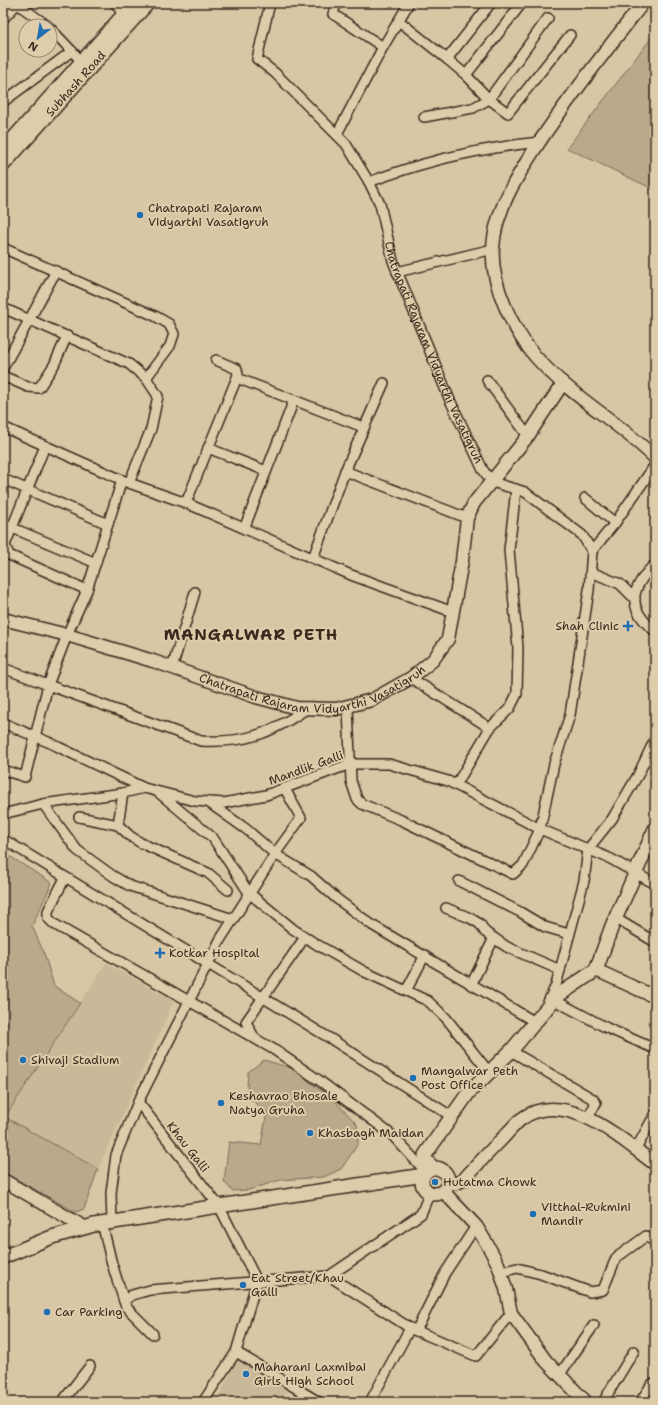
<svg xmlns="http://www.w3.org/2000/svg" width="658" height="1405" font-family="'Shantell Sans',sans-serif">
	<rect width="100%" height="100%" fill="#d8c6a4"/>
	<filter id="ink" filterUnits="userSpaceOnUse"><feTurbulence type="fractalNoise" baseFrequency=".025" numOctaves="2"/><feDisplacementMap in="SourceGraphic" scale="8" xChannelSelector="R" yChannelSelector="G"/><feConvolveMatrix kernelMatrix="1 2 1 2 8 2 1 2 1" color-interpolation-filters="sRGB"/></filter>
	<g filter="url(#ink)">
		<!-- built -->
		<g fill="#cab898">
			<path d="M 106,963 L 174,1001 L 98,1169 L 5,1117 Z"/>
			<path d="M 237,1357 L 287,1391 L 281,1402 L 217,1402 Z"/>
		</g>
		<!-- green -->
		<g fill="#bba98c" stroke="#7b6a55">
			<path d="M 655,33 L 655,190 L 567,148 Z"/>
			<path d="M 3,852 L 52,883 L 32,926 L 44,953 L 54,986 L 80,1003 L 5,1117 L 98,1169 L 84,1209 L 76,1212 L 3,1172 Z"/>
			<path d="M 264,1060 L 291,1068 L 334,1100 L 357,1124 L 358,1144 L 341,1169 L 324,1177 L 280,1180 L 249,1190 L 232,1191 L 224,1181 L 229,1142 L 261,1145 L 267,1112 C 246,1096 246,1099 248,1072 Z"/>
		</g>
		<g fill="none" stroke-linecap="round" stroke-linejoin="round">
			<!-- minor casing -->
			<g stroke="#3b2a1e" stroke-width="12">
				<g id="minor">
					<path d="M 16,3 L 48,26"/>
					<path d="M 115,3 L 126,18"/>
					<path id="s1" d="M 270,3 L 257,59 L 275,73 L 346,144 L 369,182 L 380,204 L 393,261 L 449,398 L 483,470 L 492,482 L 525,492 L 582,535 L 592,551 L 589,590 L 570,715 L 554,764 L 540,829 L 523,865 L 513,874 L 401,820 L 362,804 L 357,799 L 351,781 L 348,707"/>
					<path d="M 336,3 L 333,14 L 383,47"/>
					<path d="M 3,19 L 17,4"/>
					<path d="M 399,21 L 447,59 L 466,75 L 489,99 L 508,113 L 570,35"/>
					<path d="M 50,28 L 86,66"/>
					<path d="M 447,59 L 491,3"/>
					<path d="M 466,75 L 522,3"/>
					<path d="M 3,102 L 72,51"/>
					<path d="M 424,117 L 473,108 L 489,99 L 548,18"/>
					<path d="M 337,134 L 383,47 L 409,3"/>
					<path d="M 369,182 C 424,161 480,148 540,142"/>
					<path d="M 3,248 L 155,316 L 169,324 L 174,334 L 170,346 L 146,378"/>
					<path d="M 397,272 L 493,249"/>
					<path d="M 3,308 L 129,364 L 146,378 L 158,396 L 151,429 L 129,483"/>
					<path d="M 3,368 L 56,271"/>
					<path d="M 3,376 L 28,387 L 39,388 L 54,365 L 67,336"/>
					<path d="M 237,378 L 363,427"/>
					<path d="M 487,380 L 528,436"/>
					<path d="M 3,427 L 129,483 L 186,503 L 351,575 L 453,612"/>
					<path d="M 45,446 L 5,545 L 9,555 L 87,590"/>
					<path d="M 208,448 L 266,471"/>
					<path d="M 345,471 L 467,518"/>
					<path d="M 3,479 L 108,524"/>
					<path d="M 122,480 L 87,590 L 67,635 L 48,685 L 201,741 C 246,743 270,734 306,709"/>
					<path d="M 585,498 L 615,523"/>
					<path d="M 186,503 L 238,375 L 237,369 L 216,360"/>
					<path d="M 3,524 L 96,563"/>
					<path d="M 244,529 L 294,400"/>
					<path d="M 592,551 L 615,523 L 655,465"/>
					<path d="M 313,558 L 345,471 L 384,383"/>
					<path d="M 655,564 C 630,588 626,608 655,631"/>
					<path d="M 591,572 L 620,584 L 635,599"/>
					<path d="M 3,668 L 48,685 L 25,777 L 3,770"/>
					<path d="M 172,668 L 195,592"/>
					<path d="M 411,678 L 490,728 L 510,708 L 517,694 L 518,648 L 509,550 L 516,489"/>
					<path d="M 3,723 L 48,742 L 144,788 L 195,801 L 224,803 L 266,795 L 350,764 L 389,764 L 448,781 L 540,829 L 611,859 L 655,884"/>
					<path d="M 456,785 L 490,728"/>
					<path d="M 159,793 L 213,838 L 249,893 L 293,929 L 316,944 L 365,972 L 428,1001 L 446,1018 L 489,1072"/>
					<path d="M 208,802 L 246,829 L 275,854 L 311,876 L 337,899 L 372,925 L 535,1022"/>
					<path d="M 43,804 L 77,850 L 113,876 L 130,886 L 233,919"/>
					<path d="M 3,814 L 43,804 L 123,793 L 144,788"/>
					<path d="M 79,817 L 118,825 L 130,836 L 141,843 L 208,873 L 228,890"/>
					<path d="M 118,825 L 123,793"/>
					<path d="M 3,839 L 331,1039 L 451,1116"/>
					<path d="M 65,878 L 48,911 L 48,918 L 54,924 L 273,1049 L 320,1081 L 392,1135 L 426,1172"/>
					<path d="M 459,881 L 520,912 L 545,927 L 569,934"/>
					<path d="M 446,908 L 470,918 L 480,924 L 485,932 L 507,947 L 560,970"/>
					<path d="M 615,918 L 655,942"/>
					<path d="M 471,985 L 494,938"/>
					<path d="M 406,991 L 425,955"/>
					<path d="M 554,1000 L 607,1028 L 655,1049"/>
					<path d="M 548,1002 L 556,985 L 584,881 L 588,849 L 612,819 L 638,775 L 655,739"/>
					<path d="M 254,1037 L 246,1022 L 305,937"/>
					<path d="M 511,1051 L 593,1099 L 596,1103 L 588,1117"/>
					<path d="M 138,1102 L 219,1206 L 257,1281 L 236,1352 L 319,1402"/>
					<path d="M 636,1149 L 655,1114"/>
					<path d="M 112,1221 L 111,1193 L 116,1155 L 138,1102 L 220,940 L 275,854 L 301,818 L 285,789"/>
					<path d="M 102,1223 L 112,1264 L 124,1301"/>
					<path d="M 501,1272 L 517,1268 L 541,1274 L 590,1292 L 603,1290 L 616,1258 L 646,1236 L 655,1242"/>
					<path d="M 329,1276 L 410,1328 L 476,1356 L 511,1313"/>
					<path d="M 416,1331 L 445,1273 L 476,1226"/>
					<path d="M 153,1334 L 126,1307 L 124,1301 L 132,1295 L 150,1290 L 329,1276 L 421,1214 L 430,1192"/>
					<path d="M 560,1374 L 594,1325"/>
					<path d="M 62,1402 L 90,1366"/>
					<path d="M 203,1402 L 236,1352"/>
					<path d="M 370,1402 L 410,1328"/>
					<path d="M 603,1402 L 634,1351"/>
					<path d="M 640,1402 L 652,1384"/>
				</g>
			</g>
			<!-- tertiary casing -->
			<g stroke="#3b2a1e" stroke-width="15">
				<g id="tertiary">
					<path d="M 643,3 C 608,48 572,93 540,141 C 519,173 495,209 493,248 C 490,283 513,330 535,356 C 570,396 618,421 655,458"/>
					<path id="s2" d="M 3,619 L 67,635 L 153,661 L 256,697 L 297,708 L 336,709 L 372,700 L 411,678 L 433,660 L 448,639 L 462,561 L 467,518 L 474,503 L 528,436 L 563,383"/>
					<path d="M 596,970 L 655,997"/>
					<path d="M 3,1180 L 84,1227"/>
					<path d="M 448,1183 L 457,1183 L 463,1180 C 475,1167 488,1153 501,1140 C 507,1134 513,1126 520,1120 C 564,1086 621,1139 655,1164"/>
					<path d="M 443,1191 L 476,1226 L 487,1244 L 498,1264 L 506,1289 L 511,1313 L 546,1361 L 586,1402"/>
				</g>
			</g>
			<!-- secondary casing -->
			<g stroke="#3b2a1e" stroke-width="16">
				<g id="secondary">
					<path d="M 3,150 L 134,3"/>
					<path id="s3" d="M 3,165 L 148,3"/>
					<path d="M 433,1168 L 426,1160 L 425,1155 L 469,1092 L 511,1051 L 556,997 L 596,970 L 612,926 L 655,829"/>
					<circle cx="435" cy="1181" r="13"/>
					<path d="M 3,1257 L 52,1237 L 94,1225 L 424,1175"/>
				</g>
			</g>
			<!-- minor -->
			<use href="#minor" stroke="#dfccaa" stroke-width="9"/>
			<!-- tertiary -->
			<use href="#tertiary" stroke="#dfccaa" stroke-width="12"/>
			<!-- secondary -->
			<use href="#secondary" stroke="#dfccaa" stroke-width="13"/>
		</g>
	</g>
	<!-- markers -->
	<g fill="#1f6fb2" stroke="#dfccaa" stroke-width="1.5">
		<circle cx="140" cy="215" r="4"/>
		<path d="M626 620h4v4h4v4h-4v4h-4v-4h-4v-4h4z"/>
		<path d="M158 947h4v4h4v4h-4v4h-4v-4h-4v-4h4z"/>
		<circle cx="23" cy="1060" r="4"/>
		<circle cx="413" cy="1078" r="4"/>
		<circle cx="221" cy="1103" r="4"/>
		<circle cx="310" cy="1133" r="4"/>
		<circle cx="435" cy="1182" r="4"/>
		<circle cx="533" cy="1214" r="4"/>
		<circle cx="243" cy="1285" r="4"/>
		<circle cx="47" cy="1312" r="4"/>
		<circle cx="246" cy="1374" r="4"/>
	</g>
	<g text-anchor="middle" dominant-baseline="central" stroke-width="4" stroke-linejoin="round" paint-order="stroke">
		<!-- street labels -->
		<g font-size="12" fill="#3b2a1e" stroke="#dfccaa">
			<text stroke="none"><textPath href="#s3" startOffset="109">Subhash Road</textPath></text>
			<text stroke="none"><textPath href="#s1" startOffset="408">Chatrapati Rajaram Vidyarthi Vasatigruh</textPath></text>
			<text stroke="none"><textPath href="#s2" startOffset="325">Chatrapati Rajaram Vidyarthi Vasatigruh</textPath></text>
			<text transform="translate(306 768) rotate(-20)">Mandlik Galli</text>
			<text transform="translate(188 1147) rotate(52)">Khau Galli</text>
		</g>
		<!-- poi labels -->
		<g font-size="12" fill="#3b2a1e" stroke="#dfccaa" text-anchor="start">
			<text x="148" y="208">Chatrapati Rajaram<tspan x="148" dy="14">Vidyarthi Vasatigruh</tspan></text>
			<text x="619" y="626" text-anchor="end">Shah Clinic</text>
			<text x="169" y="953">Kotkar Hospital</text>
			<text x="31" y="1060">Shivaji Stadium</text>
			<text x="421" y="1071">Mangalwar Peth<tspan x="421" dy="14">Post Office</tspan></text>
			<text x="229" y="1096">Keshavrao Bhosale<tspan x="229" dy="14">Natya Gruha</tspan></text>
			<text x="318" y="1133">Khasbagh Maidan</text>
			<text x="443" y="1182">Hutatma Chowk</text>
			<text x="541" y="1207">Vitthal-Rukmini<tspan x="541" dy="14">Mandir</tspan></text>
			<text x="251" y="1278">Eat Street/Khau<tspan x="251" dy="14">Galli</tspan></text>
			<text x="55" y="1312">Car Parking</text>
			<text x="254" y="1367">Maharani Laxmibai<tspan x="254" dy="14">Girls High School</tspan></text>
		</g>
		<!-- district labels -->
		<g font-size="16" font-weight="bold" letter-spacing="1" fill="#3b2a1e" stroke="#dfccaa">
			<text x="251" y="634">MANGALWAR PETH</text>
		</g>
	</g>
	<!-- margin -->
	<rect width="658" height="1405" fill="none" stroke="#dfccaa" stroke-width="16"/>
	<rect x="8" y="8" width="642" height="1389" fill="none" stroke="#3b2a1e" stroke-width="1.5" filter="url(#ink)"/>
	<!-- north arrow -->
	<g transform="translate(38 38) rotate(211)"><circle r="19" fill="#dfccaa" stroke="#9d8b72"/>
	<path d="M0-3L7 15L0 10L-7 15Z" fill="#1f6fb2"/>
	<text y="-6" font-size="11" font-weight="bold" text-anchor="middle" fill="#3b2a1e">N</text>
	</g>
</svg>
